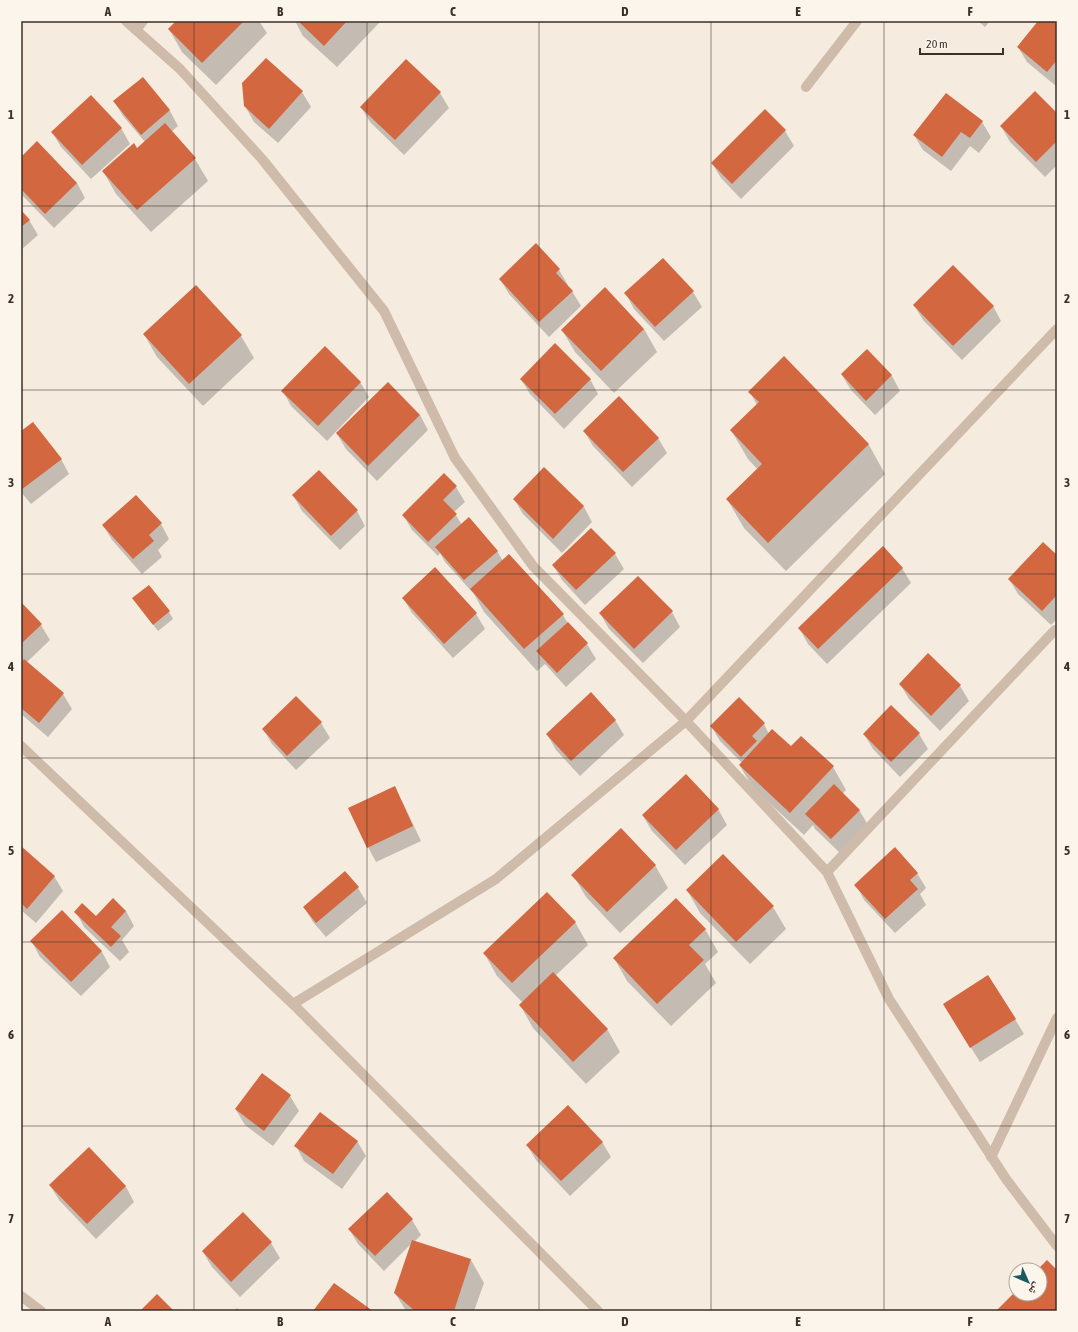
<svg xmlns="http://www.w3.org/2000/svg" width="1078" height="1332" font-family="'Asap Condensed','Noto Naskh Arabic',sans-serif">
	<rect width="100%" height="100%" fill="#f5ebdf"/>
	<!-- shadow -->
	<g fill="#0003">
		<path d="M 177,21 L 259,21 L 267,33 L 216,85 L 182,52 L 169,29 Z"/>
		<path d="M 295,21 L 381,21 L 337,67 L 303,36 Z"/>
		<path d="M 978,21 L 990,21 L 985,27 Z"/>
		<path d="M 1039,21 L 1057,21 L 1056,86 L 1027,62 L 1018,47 Z"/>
		<path d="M 143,78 L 170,111 L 178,126 L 171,132 L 195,159 L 208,181 L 151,232 L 116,194 L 103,171 L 137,149 L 145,142 L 123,116 L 114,101 Z"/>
		<path d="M 302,92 L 311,107 L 278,143 L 254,122 L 245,106 Z"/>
		<path d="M 440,93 L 449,108 L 404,155 L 370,122 L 361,107 Z"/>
		<path d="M 765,110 L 785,131 L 794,146 L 741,199 L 721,178 L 712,163 Z"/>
		<path d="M 1057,115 L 1057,165 L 1045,177 L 1010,142 L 1001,126 Z"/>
		<path d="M 982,122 L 991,137 L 979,153 L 970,146 L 951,171 L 923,150 L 914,135 Z"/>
		<path d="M 121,128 L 130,144 L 91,179 L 61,147 L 52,132 Z"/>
		<path d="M 21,158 L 77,183 L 85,198 L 54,228 L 21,194 Z"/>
		<path d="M 21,211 L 29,220 L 38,235 L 21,250 Z"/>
		<path d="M 559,270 L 568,285 L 567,286 L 572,291 L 581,306 L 549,337 L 509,294 L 500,279 Z"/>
		<path d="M 196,286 L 241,336 L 254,358 L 203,406 L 157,357 L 144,334 Z"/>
		<path d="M 693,292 L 702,307 L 664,341 L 634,309 L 626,294 Z"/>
		<path d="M 914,305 L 993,306 L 1001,321 L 962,360 L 923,320 Z"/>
		<path d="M 644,329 L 657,352 L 614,393 L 575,352 L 562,330 Z"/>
		<path d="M 867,351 L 892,376 L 900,391 L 875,415 L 851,390 L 842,375 Z"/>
		<path d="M 784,358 L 869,445 L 885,474 L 786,571 L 744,528 L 727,499 L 758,470 L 748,459 L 731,430 L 757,405 L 750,392 Z"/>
		<path d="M 521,379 L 590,379 L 598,394 L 564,429 L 530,394 Z"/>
		<path d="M 360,382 L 369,397 L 327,441 L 291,406 L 283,391 Z"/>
		<path d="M 420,415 L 428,430 L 377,481 L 346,449 L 337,434 Z"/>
		<path d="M 584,431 L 658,438 L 667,453 L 632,487 L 593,446 Z"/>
		<path d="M 21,433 L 61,459 L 69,474 L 31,504 L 21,492 Z"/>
		<path d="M 544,468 L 584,507 L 592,522 L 562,553 L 523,514 L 514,499 Z"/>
		<path d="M 456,487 L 465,502 L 454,512 L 462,525 L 497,551 L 503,561 L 563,615 L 567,622 L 587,644 L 596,659 L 566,687 L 545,664 L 537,671 L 484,612 L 474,594 L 445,562 L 440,553 L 438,556 L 412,530 L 403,515 Z"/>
		<path d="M 293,495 L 357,511 L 365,526 L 340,550 L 302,511 Z"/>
		<path d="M 161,524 L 169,539 L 158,550 L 162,557 L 142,574 L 112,540 L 103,525 Z"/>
		<path d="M 615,554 L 624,569 L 585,605 L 562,580 L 553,565 Z"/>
		<path d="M 1057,557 L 1057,619 L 1051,625 L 1018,594 L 1009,579 Z"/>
		<path d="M 902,568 L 911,583 L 827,664 L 808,644 L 799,628 Z"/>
		<path d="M 435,569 L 476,614 L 485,629 L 453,658 L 412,613 L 403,598 Z"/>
		<path d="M 133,598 L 169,612 L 173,619 L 158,631 Z"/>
		<path d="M 21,603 L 41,625 L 50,640 L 26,663 L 63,694 L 72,709 L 48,737 L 21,714 Z"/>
		<path d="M 672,612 L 680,627 L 643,663 L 609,629 L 600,613 Z"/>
		<path d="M 928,655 L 960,686 L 969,701 L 940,731 L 909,699 L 900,684 Z"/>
		<path d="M 296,697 L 321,723 L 330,738 L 296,770 L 272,744 L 263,729 Z"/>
		<path d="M 739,699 L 764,724 L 769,734 L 791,748 L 801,737 L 833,767 L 846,790 L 842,794 L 859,810 L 868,825 L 840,853 L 815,829 L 813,825 L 804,835 L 753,788 L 740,766 L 742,763 L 720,741 L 711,726 Z"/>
		<path d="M 891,706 L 919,734 L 928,749 L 900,777 L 873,749 L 864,734 Z"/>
		<path d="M 615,720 L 624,735 L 580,776 L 556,750 L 547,734 Z"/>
		<path d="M 394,788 L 403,803 L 421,841 L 376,862 L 368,847 Z"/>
		<path d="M 718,809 L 727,825 L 685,865 L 652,831 L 643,816 Z"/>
		<path d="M 21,848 L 54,876 L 63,891 L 36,923 L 21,910 Z"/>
		<path d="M 655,865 L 668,888 L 620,933 L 586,897 L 573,875 Z"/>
		<path d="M 345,873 L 358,888 L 367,903 L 326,937 L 313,922 L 304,907 Z"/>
		<path d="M 917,873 L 926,888 L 920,894 L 926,905 L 895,933 L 864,900 L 856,885 Z"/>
		<path d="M 687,890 L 773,907 L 786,929 L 750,964 L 700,913 Z"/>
		<path d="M 126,911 L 134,926 L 122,940 L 129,952 L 120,961 L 84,927 L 76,912 L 96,917 Z"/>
		<path d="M 62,912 L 102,952 L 110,967 L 81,996 L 40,957 L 32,942 Z"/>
		<path d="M 575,922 L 588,945 L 555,976 L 607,1029 L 620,1052 L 586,1084 L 533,1028 L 520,1005 L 523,1003 L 497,976 L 484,953 Z"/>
		<path d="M 705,929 L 718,952 L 705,964 L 716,983 L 671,1026 L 627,981 L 614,958 Z"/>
		<path d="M 953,1019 L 1015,1019 L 1024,1034 L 980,1062 Z"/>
		<path d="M 290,1096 L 299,1111 L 273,1146 L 245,1125 L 236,1110 Z"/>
		<path d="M 357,1141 L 366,1156 L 342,1189 L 304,1161 L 296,1146 Z"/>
		<path d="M 602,1142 L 611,1157 L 570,1196 L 536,1160 L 527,1145 Z"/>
		<path d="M 89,1149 L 126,1187 L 134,1202 L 96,1239 L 59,1200 L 50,1185 Z"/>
		<path d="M 387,1193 L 412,1220 L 421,1235 L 414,1242 L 471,1260 L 484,1283 L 474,1311 L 406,1311 L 395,1293 L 411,1244 L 384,1271 L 358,1244 L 349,1229 Z"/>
		<path d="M 243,1213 L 271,1243 L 280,1258 L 240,1297 L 212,1267 L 203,1252 Z"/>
		<path d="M 237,1308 L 240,1311 L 234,1311 Z"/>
	</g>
	<!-- building -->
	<g fill="#d26740">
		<path d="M 176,21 L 244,21 L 202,63 L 168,29 Z"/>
		<path d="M 298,21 L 347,21 L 324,46 Z"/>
		<path d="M 1038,21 L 1057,21 L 1057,60 L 1047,72 L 1017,47 Z"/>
		<path d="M 266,58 L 303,91 L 269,129 L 244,106 L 242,83 Z"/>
		<path d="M 406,59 L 441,92 L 395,140 L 360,107 Z"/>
		<path d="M 143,77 L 170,110 L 141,135 L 113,101 Z"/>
		<path d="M 1035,91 L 1057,113 L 1057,141 L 1036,162 L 1000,126 Z"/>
		<path d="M 946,93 L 983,121 L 970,138 L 961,132 L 942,157 L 913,135 Z"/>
		<path d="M 91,95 L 122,128 L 82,165 L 51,132 Z"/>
		<path d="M 765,109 L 786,130 L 732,184 L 711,163 Z"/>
		<path d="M 165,123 L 196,158 L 137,210 L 102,171 L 134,143 L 137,148 Z"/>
		<path d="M 37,141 L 77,183 L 45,214 L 21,189 L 21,157 Z"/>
		<path d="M 21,210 L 30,220 L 21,227 Z"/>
		<path d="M 536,243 L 560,269 L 556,273 L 573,291 L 539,322 L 499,279 Z"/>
		<path d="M 663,258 L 694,291 L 655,327 L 624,293 Z"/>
		<path d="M 953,265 L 994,306 L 953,346 L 913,305 Z"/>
		<path d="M 196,285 L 242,335 L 189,384 L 143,334 Z"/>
		<path d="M 605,287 L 644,329 L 601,371 L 561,330 Z"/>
		<path d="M 555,343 L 591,379 L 555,414 L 520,379 Z"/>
		<path d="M 325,346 L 361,382 L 318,426 L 281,391 Z"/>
		<path d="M 867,349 L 892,375 L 866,401 L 841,374 Z"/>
		<path d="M 784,356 L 869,444 L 768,543 L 726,499 L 762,464 L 730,430 L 759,402 L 748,392 Z"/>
		<path d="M 388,382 L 420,415 L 368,466 L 336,433 Z"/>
		<path d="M 619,396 L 659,438 L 623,472 L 583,431 Z"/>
		<path d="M 33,422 L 62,459 L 21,490 L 21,431 Z"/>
		<path d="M 544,467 L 584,506 L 553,539 L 513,499 Z"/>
		<path d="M 319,470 L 358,510 L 331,536 L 292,495 Z"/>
		<path d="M 444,473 L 457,486 L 443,500 L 457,514 L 428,542 L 402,515 Z"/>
		<path d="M 136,495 L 162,523 L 149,535 L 154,541 L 133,559 L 102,525 Z"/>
		<path d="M 469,517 L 498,551 L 464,580 L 435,547 Z"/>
		<path d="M 591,528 L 616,553 L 576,590 L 552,565 Z"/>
		<path d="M 1043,542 L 1057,555 L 1057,595 L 1042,611 L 1008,579 Z"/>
		<path d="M 883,546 L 903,568 L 818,649 L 798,628 Z"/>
		<path d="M 509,554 L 564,614 L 524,649 L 470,589 Z"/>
		<path d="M 435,567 L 477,613 L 444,644 L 402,598 Z"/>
		<path d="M 638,576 L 673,611 L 634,649 L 599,613 Z"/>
		<path d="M 149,585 L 170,611 L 153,625 L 132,598 Z"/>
		<path d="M 21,602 L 42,624 L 21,644 Z"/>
		<path d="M 568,622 L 588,643 L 557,673 L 536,651 Z"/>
		<path d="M 928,653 L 961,685 L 931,716 L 899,684 Z"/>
		<path d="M 24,659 L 64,693 L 39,723 L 21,708 L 21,663 Z"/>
		<path d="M 591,692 L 616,720 L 571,761 L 546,734 Z"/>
		<path d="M 296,696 L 322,722 L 287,756 L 262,729 Z"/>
		<path d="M 739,697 L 765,723 L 752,736 L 757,741 L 741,757 L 710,726 Z"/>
		<path d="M 891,705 L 920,733 L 891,762 L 863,734 Z"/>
		<path d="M 772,729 L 791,746 L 801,736 L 834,766 L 790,813 L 739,765 Z"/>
		<path d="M 686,774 L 719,809 L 676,850 L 642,815 Z"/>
		<path d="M 834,784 L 860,810 L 831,839 L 805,814 Z"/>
		<path d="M 395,786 L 413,826 L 367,848 L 348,808 Z"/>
		<path d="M 621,828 L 656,865 L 607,912 L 571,875 Z"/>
		<path d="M 21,846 L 55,876 L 27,909 L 21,903 Z"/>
		<path d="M 895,847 L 918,873 L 910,880 L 918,889 L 885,919 L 854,885 Z"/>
		<path d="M 723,854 L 774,906 L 736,942 L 686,890 Z"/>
		<path d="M 345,871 L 359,887 L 316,923 L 303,907 Z"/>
		<path d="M 547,892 L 576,922 L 512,983 L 483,953 Z"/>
		<path d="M 113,898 L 126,911 L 111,927 L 121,936 L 111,947 L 74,912 L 82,903 L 96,916 Z"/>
		<path d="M 676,898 L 706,929 L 689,945 L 704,960 L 657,1004 L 613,958 Z"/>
		<path d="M 62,910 L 102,951 L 71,982 L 30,941 Z"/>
		<path d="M 553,972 L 608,1029 L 573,1062 L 519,1005 Z"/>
		<path d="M 988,975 L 1016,1019 L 970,1048 L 943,1004 Z"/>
		<path d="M 262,1073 L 291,1095 L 264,1131 L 235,1109 Z"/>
		<path d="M 568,1105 L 603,1142 L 561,1181 L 526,1145 Z"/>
		<path d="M 320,1112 L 358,1141 L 333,1174 L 294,1146 Z"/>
		<path d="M 89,1147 L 126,1186 L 87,1224 L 49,1185 Z"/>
		<path d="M 387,1192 L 413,1219 L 375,1256 L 348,1229 Z"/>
		<path d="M 243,1212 L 272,1242 L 231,1282 L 202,1251 Z"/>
		<path d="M 412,1240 L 471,1259 L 454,1311 L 415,1311 L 394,1293 Z"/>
		<path d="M 1047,1260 L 1057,1270 L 1057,1311 L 996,1311 L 1016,1291 L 1016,1294 L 1040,1294 L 1040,1270 L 1037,1270 Z"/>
		<path d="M 334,1283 L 373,1311 L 313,1311 Z"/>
		<path d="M 157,1294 L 174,1311 L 140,1311 Z"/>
	</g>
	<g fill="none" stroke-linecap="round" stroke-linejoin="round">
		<!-- minor -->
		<g stroke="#cfbba9" stroke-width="10">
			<path d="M 126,21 L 180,69 L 262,159 L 384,311 L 455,458 L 533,566 L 686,721 L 827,872 L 889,999 L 1006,1179 L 1057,1246"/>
			<path d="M 136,30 L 143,21"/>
			<path d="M 806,87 L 857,21"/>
			<path d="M 21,746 L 293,1004 L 598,1311"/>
			<path d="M 827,872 L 1055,630"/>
			<path d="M 293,1004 L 496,879 L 686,721 L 1057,329"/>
			<path d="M 991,1157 L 1057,1018"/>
			<path d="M 21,1296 L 41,1311"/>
		</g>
	</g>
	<!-- grid -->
	<path fill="none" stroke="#3c2f29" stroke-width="1" stroke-opacity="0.55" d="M 194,21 L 194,1311M 367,21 L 367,1311M 539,21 L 539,1311M 711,21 L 711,1311M 884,21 L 884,1311M 21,206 L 1057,206M 21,390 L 1057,390M 21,574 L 1057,574M 21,758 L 1057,758M 21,942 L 1057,942M 21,1126 L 1057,1126"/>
	<!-- border -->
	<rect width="1078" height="1332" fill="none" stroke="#fcf5ec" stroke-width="44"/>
	<!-- north arrow -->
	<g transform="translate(1028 1282) rotate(135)"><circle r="19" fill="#fcf5ec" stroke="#afa69e"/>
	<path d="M0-3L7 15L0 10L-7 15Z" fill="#1a5b62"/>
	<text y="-6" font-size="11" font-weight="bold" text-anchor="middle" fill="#3c2f29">ش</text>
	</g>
	<!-- scale -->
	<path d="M920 48v6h83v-6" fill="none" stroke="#3c2f29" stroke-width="2"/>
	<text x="926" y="48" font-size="12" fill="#3c2f29" stroke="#fcf5ec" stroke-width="3" paint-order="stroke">20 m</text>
	<rect x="22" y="22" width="1034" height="1288" fill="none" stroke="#3c2f29" stroke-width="1.5"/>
	<g font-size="13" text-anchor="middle" font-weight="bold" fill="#3c2f29">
		<text x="108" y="16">A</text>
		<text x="280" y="16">B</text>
		<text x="453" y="16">C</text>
		<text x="625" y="16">D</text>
		<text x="798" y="16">E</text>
		<text x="970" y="16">F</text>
		<text x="11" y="119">1</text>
		<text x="1067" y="119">1</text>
		<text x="11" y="303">2</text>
		<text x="1067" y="303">2</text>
		<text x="11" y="487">3</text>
		<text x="1067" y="487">3</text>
		<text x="11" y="671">4</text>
		<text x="1067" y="671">4</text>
		<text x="11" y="855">5</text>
		<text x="1067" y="855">5</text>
		<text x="11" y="1039">6</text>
		<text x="1067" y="1039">6</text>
		<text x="11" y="1223">7</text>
		<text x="1067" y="1223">7</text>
		<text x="108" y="1326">A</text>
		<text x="280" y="1326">B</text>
		<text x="453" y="1326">C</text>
		<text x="625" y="1326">D</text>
		<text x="798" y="1326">E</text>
		<text x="970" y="1326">F</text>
	</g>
</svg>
